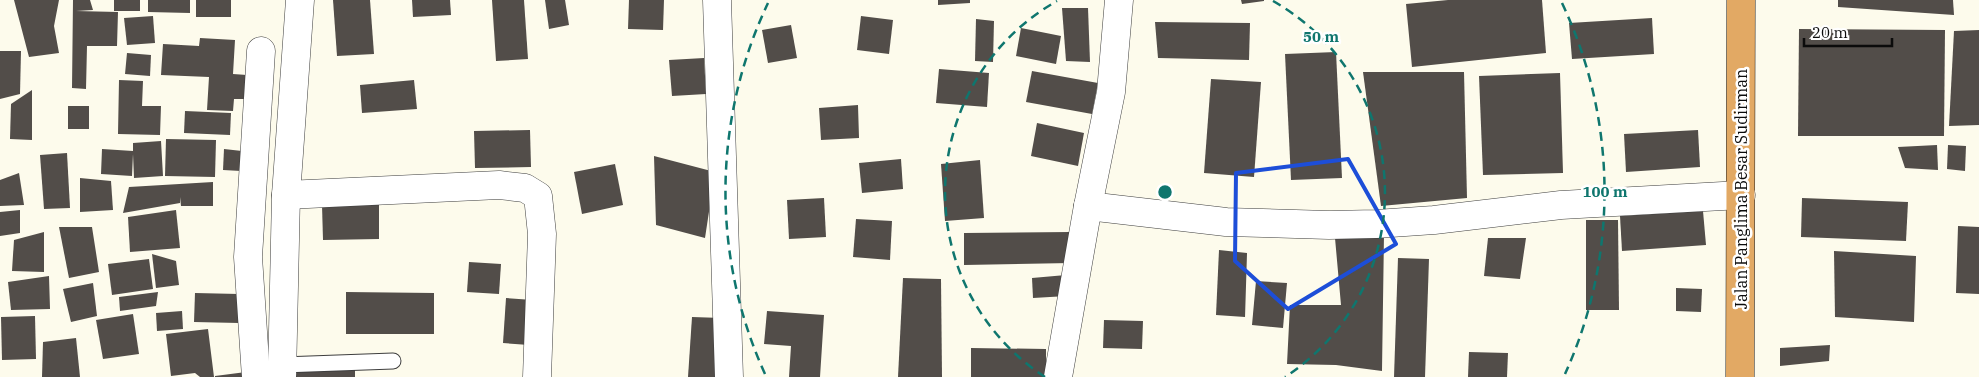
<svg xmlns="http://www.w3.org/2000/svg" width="1979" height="377" font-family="'IBM Plex Serif',serif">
	<rect width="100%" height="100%" fill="#fdfbec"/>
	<!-- building -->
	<g fill="#524d49">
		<path d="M 14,0 L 59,0 L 54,26 L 59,53 L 29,57 Z"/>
		<path d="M 73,0 L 90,0 L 93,10 L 76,11 L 118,12 L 117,46 L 87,46 L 86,89 L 72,88 Z"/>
		<rect x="114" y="0" width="26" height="11"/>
		<path d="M 148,0 L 190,0 L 190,13 L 148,12 Z"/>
		<rect x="196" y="0" width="35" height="17"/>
		<path d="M 333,0 L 370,0 L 374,54 L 337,56 Z"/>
		<path d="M 412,0 L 450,0 L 451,15 L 413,17 Z"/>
		<path d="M 492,0 L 524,0 L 528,59 L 496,61 Z"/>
		<path d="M 545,0 L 565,0 L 569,25 L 549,29 Z"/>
		<path d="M 629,0 L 664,0 L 663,30 L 628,29 Z"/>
		<path d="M 938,0 L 970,0 L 970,3 L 938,5 Z"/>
		<path d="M 1241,0 L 1264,0 L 1264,1 L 1242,4 Z"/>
		<path d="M 1448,0 L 1542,0 L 1546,53 L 1412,67 L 1406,4 Z"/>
		<path d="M 1838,0 L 1953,0 L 1954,15 L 1838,7 Z"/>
		<path d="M 1062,8 L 1088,8 L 1090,62 L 1066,61 Z"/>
		<path d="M 153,16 L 155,43 L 127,45 L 124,18 Z"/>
		<path d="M 861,16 L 893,20 L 889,54 L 857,50 Z"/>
		<path d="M 1652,18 L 1654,54 L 1572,59 L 1569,23 Z"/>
		<path d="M 976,19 L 994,21 L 993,62 L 975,61 Z"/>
		<path d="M 1155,22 L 1250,23 L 1249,60 L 1158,58 Z"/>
		<path d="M 791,25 L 797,58 L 768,63 L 762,30 Z"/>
		<path d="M 1021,28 L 1061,36 L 1056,64 L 1016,56 Z"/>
		<path d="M 1799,29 L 1945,30 L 1944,136 L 1798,136 Z"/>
		<path d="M 1979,30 L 1979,125 L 1949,126 L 1954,31 Z"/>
		<path d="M 200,38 L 235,40 L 233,74 L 247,75 L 245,99 L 234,99 L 233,111 L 207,110 L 209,77 L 161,75 L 163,44 L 199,46 Z"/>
		<path d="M 0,51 L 21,51 L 20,94 L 0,99 Z"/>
		<path d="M 1336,52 L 1342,178 L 1291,180 L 1285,54 Z"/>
		<path d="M 127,53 L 151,55 L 150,76 L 125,74 Z"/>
		<path d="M 704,58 L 706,94 L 672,96 L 669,60 Z"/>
		<path d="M 939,69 L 989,73 L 987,107 L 936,103 Z"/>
		<path d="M 1032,71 L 1098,83 L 1092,114 L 1026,102 Z"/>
		<path d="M 1363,72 L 1464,72 L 1467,198 L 1381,206 Z"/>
		<path d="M 1560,73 L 1563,173 L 1483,175 L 1479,76 Z"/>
		<path d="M 1211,79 L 1261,82 L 1254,177 L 1204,173 Z"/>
		<path d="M 119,80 L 143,81 L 142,106 L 161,106 L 160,135 L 118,134 Z"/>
		<path d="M 414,80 L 417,109 L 362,113 L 360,85 Z"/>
		<path d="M 32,90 L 32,140 L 10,139 L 11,104 Z"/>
		<path d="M 858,105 L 859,138 L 821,140 L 819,108 Z"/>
		<rect x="68" y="106" width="21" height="23"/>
		<path d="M 185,111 L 231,113 L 230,135 L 184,133 Z"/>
		<path d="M 1037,123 L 1084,133 L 1078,166 L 1031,156 Z"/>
		<path d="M 530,130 L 531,167 L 475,168 L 474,131 Z"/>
		<path d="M 1698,130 L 1700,167 L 1626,172 L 1624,134 Z"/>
		<path d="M 166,139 L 216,140 L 215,177 L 165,176 Z"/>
		<path d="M 161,141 L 163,176 L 134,178 L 133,154 L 132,176 L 101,174 L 102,149 L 133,151 L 133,143 Z"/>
		<path d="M 1937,145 L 1938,170 L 1905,168 L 1898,147 Z"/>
		<path d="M 1948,145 L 1966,146 L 1965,171 L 1947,169 Z"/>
		<path d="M 224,149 L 242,151 L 241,171 L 223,170 Z"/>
		<path d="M 67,153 L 70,208 L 44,209 L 40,155 Z"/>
		<path d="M 654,156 L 715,172 L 705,238 L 656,225 Z"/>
		<path d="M 901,159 L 903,189 L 862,193 L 859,163 Z"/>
		<path d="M 980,160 L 984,218 L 945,221 L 941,164 Z"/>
		<path d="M 615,164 L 623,205 L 582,214 L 574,172 Z"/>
		<path d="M 19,173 L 24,205 L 0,206 L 0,180 Z"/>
		<path d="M 80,178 L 111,181 L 113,210 L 80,212 Z"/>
		<path d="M 213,182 L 213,206 L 181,206 L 180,197 L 180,203 L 123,213 L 129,187 Z"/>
		<path d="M 824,198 L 826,237 L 789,239 L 787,200 Z"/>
		<path d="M 1802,198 L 1908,202 L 1906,241 L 1801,237 Z"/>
		<path d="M 379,203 L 379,239 L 323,240 L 322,205 Z"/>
		<path d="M 20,210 L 20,233 L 0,236 L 0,212 Z"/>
		<path d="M 176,210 L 180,248 L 130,252 L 128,217 Z"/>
		<path d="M 1703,211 L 1706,245 L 1622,251 L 1620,216 Z"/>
		<path d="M 856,219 L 892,221 L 890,260 L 853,257 Z"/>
		<path d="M 1586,220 L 1618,220 L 1619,310 L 1586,310 Z"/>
		<path d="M 1958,226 L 1979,227 L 1979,294 L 1956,293 Z"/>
		<path d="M 59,227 L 92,227 L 99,272 L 69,278 Z"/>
		<path d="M 44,232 L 44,272 L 12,271 L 14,240 Z"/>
		<path d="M 1071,232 L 1071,263 L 964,265 L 964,233 Z"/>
		<path d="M 1384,234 L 1382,371 L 1336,365 L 1287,364 L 1290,305 L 1341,305 L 1335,238 Z"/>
		<path d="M 1488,238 L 1526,238 L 1520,279 L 1484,276 Z"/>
		<path d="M 1219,250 L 1247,253 L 1245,317 L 1216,315 Z"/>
		<path d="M 1834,251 L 1916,256 L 1914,322 L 1835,317 Z"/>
		<path d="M 152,254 L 176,261 L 179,285 L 156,288 Z"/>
		<path d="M 1398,258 L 1429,259 L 1425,377 L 1394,377 Z"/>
		<path d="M 149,259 L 153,289 L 112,295 L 108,264 Z"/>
		<path d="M 469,262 L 501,264 L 499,294 L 467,292 Z"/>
		<path d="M 1066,275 L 1067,296 L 1033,298 L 1032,278 Z"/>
		<path d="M 49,276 L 50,309 L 11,310 L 8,282 Z"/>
		<path d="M 903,278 L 941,279 L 942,377 L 898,377 Z"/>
		<path d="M 1256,281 L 1287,283 L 1283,328 L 1252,325 Z"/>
		<path d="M 93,283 L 97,316 L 71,322 L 63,289 Z"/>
		<path d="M 1676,288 L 1702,289 L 1701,312 L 1676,311 Z"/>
		<path d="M 158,292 L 156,306 L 120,311 L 119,297 Z"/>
		<path d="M 346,292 L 434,293 L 434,334 L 346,334 Z"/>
		<path d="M 195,293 L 239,294 L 239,323 L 194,322 Z"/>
		<path d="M 506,298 L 533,300 L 529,345 L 503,343 Z"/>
		<path d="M 182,311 L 183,329 L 157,331 L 156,313 Z"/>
		<path d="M 767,311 L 824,315 L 820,377 L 789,377 L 791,346 L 764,344 Z"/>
		<path d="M 133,314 L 139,354 L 103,359 L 96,320 Z"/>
		<path d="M 35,316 L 36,359 L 2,360 L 1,317 Z"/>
		<path d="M 692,317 L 722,318 L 718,377 L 688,377 Z"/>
		<path d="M 1104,320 L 1143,321 L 1142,349 L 1103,348 Z"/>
		<path d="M 208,329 L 214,377 L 200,377 L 195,373 L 171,376 L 166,334 Z"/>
		<path d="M 76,338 L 80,377 L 42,377 L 43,342 Z"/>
		<path d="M 1830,345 L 1829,361 L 1780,366 L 1780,348 Z"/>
		<path d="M 971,348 L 1046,349 L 1046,377 L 971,377 Z"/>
		<path d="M 1469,352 L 1508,353 L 1507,377 L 1468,377 Z"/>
		<path d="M 355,365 L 355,377 L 296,377 L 297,366 Z"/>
		<path d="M 246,372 L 247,377 L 215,377 L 215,376 Z"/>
	</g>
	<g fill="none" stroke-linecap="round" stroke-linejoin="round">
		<!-- lane casing -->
		<g stroke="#3e3e3e" stroke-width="17">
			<path id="lane" d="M 282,365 L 393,361"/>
		</g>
		<!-- street casing -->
		<g stroke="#3e3e3e" stroke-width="29">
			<g id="street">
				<path d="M 717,0 C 722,126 724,251 729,377"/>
				<path d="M 286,195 L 499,185 L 525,188 L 538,196 L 542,234 L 537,377"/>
				<path d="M 1088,206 L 1226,222 L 1329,225 L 1376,224 L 1434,220 L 1561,205 L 1741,195"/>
				<path d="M 256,377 L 248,257 L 261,51"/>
				<path d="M 282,377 L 286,195 L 300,0"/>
				<path d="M 1058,377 L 1088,206 L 1111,92 L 1119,0"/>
			</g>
		</g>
		<!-- highway casing -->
		<g stroke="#1c1c1c" stroke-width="29">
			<path id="highway" d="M 1740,377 L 1741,0"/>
		</g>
		<!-- lane -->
		<use href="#lane" stroke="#fff" stroke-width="15"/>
		<!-- street -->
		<use href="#street" stroke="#fff" stroke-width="28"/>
		<!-- highway -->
		<use href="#highway" stroke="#e2a964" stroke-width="28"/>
	</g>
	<!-- marked area -->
	<path fill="none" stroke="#1d4ed8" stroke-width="4" stroke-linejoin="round" d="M 1348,159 L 1396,244 L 1288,309 L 1235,261 L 1236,173 Z"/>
	<!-- distance rings -->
	<g fill="none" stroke="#0f766e" stroke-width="2.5" stroke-dasharray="9 6">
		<path d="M1045 377A220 220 0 0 1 1057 1M1273 1A220 220 0 0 1 1285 377"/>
		<path d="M765 374A440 440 0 0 1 768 3M1562 3A440 440 0 0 1 1565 374"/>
	</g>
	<g text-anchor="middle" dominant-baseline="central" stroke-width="5" stroke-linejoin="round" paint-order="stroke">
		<!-- street labels -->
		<g font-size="16" fill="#0b0b0b" stroke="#fff">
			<text transform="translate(1741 189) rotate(-90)">Jalan Panglima Besar Sudirman</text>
		</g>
	</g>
	<circle cx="1165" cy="192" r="8" fill="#0f766e" stroke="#fff" stroke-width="2.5"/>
	<g font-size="15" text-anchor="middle" font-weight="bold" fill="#0f766e" stroke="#fff" stroke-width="5" stroke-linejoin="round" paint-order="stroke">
		<text x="1321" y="42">50 m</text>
		<text x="1605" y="197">100 m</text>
	</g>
	<!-- scale -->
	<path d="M1804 38v8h88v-8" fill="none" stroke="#0b0b0b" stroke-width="2.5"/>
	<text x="1812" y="38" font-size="15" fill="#0b0b0b" stroke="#ffffff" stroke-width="4" paint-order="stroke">20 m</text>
</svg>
